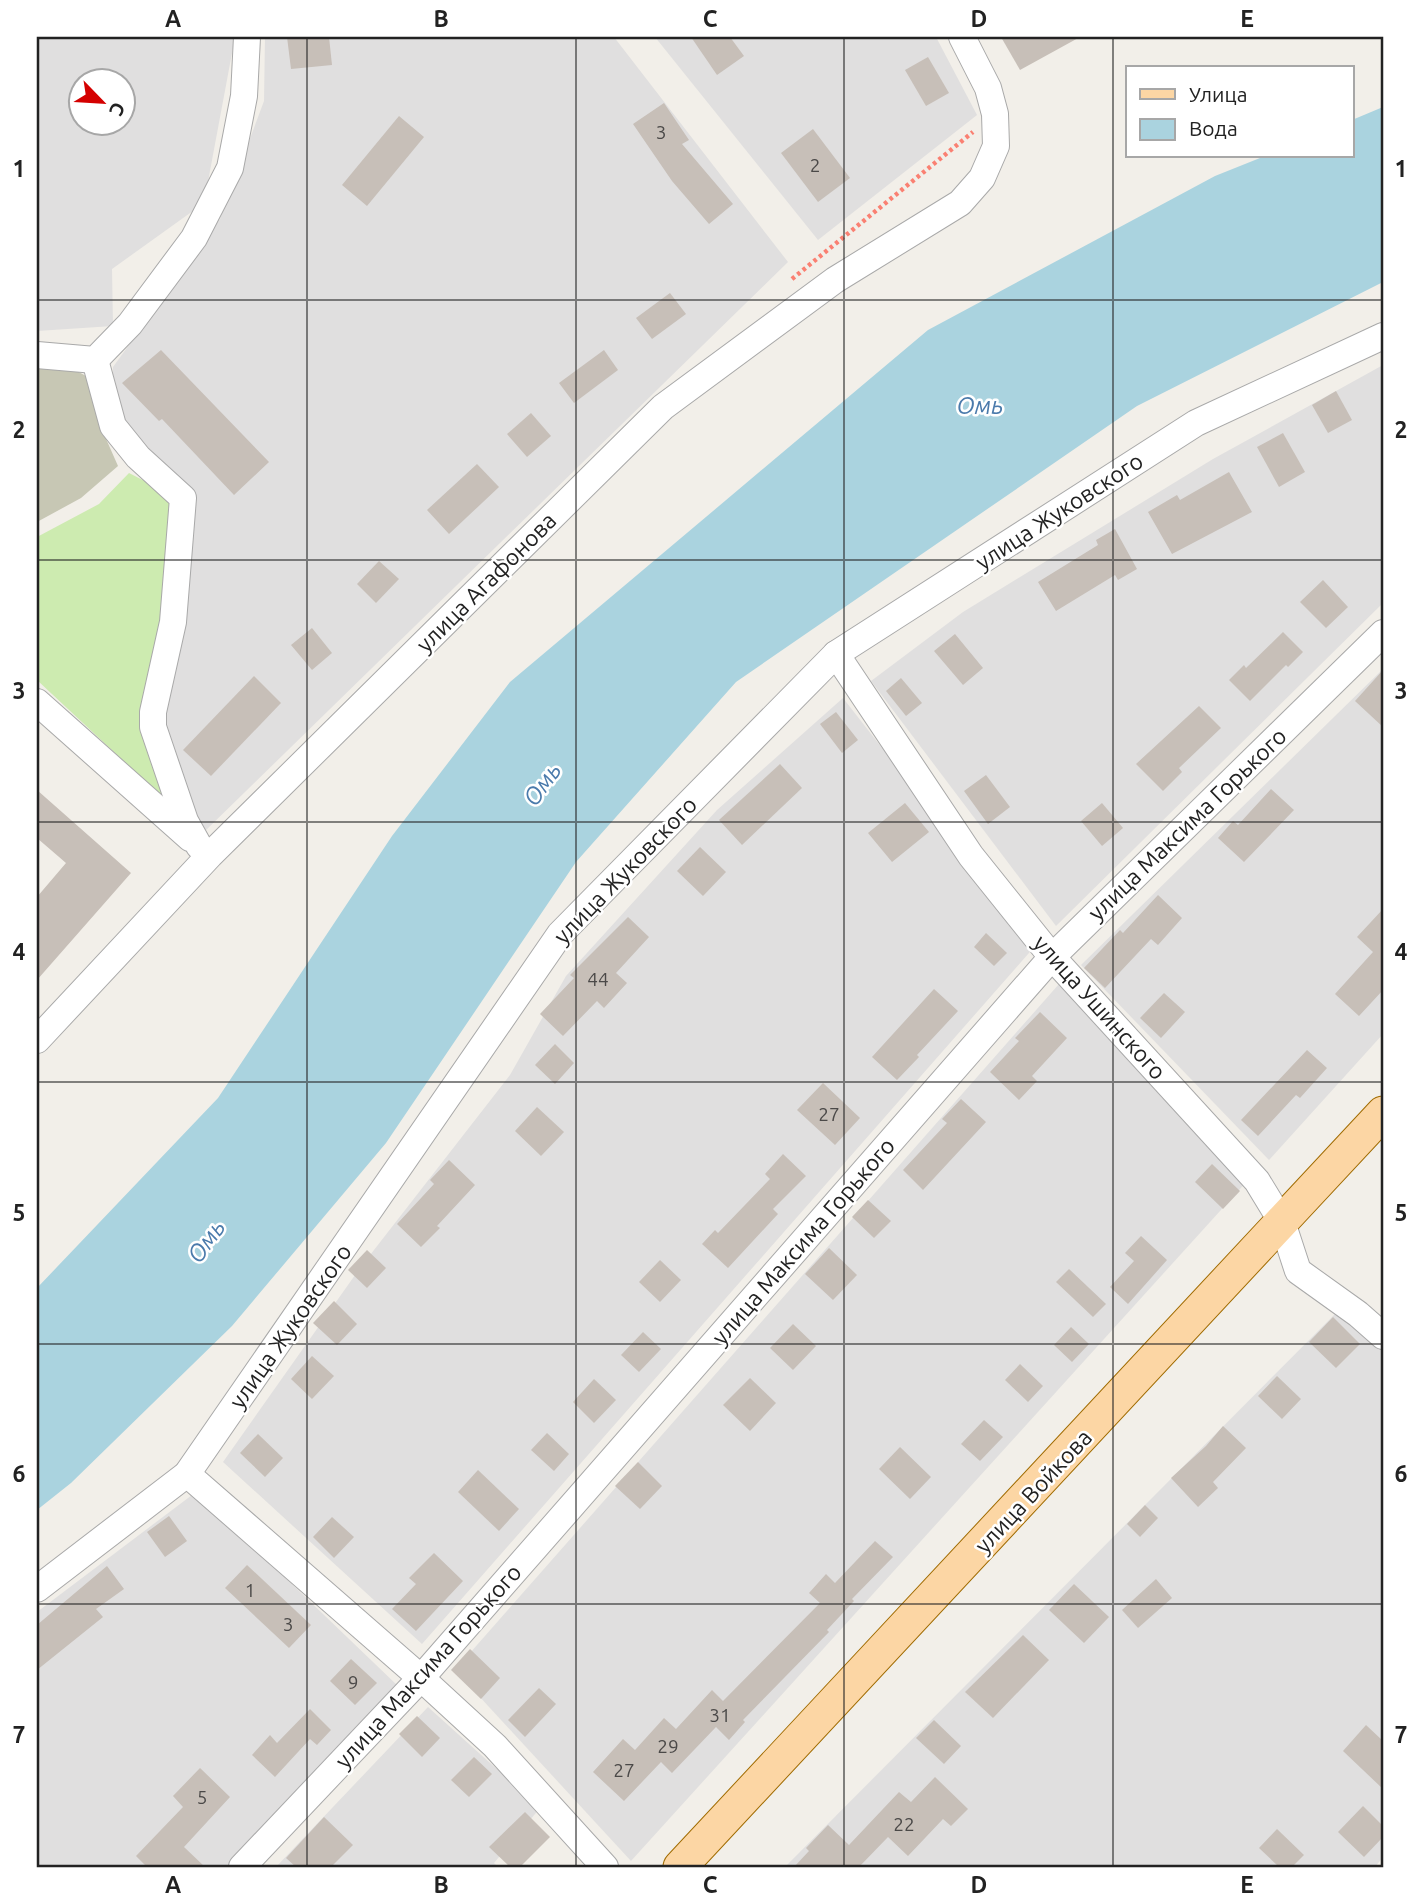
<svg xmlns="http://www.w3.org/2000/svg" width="1420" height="1904" font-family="Ubuntu,sans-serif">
	<rect width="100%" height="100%" fill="#f2efe9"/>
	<!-- residential -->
	<g fill="#e0dfdf" fill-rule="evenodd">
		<path d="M 37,37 L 235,37 L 204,203 L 112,269 L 113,326 L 37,331 ZM 80,80 L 122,80 L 122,122 L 80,122 Z"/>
		<path d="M 265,37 L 614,37 L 788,262 L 203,833 L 157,718 L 188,496 L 112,407 L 113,367 L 220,219 L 264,101 Z"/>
		<path d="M 655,37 L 936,37 L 977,115 L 818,240 Z"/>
		<path d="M 1383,365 L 1383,603 L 1056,926 L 871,681 L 963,612 L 1213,459 Z"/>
		<path d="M 1383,669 L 1383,1034 L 1269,1160 L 1081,965 Z"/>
		<path d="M 843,698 L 1036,945 L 422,1644 L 223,1462 L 360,1268 L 510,1075 L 566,976 L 717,810 Z"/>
		<path d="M 1059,984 L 1249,1179 L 631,1861 L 455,1670 Z"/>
		<path d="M 1339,1310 L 1383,1349 L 1383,1857 L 1375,1867 L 785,1867 Z"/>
		<path d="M 196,1492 L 398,1686 L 227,1867 L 37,1867 L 37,1612 Z"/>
		<path d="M 428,1707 L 540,1808 L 494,1863 L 498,1867 L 276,1867 Z"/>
	</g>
	<!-- construction -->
	<path fill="#c7c7b4" d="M 37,358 L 61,362 L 93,380 L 103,432 L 118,466 L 81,498 L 37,522 Z"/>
	<!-- grass -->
	<path fill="#cdebb0" d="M 129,473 L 176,497 L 166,630 L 147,717 L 177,811 L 37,680 L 37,537 L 99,504 Z"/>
	<!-- water -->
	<path fill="#aad3df" d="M 1383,107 L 1383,282 L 1137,406 L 736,682 L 576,862 L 386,1143 L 232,1326 L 71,1483 L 37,1510 L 37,1288 L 218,1098 L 392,836 L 510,682 L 928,330 L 1215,176 L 1265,156 L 1352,156 L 1352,120 Z"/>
	<!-- building -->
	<g fill="#c7bfb8">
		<path d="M 287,37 L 329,37 L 332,65 L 291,69 Z"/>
		<path d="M 691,37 L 730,37 L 744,56 L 717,75 Z"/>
		<path d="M 1001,37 L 1080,37 L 1020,70 Z"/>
		<path d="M 928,57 L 949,93 L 926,106 L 905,70 Z"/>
		<path d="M 664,103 L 689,140 L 682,144 L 733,204 L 709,224 L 672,181 L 633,124 Z"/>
		<path d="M 399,116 L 424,137 L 367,206 L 342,185 Z"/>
		<path d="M 813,129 L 850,178 L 818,202 L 781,153 Z"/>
		<path d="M 670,293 L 686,314 L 652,339 L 636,318 Z"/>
		<path d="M 161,350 L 269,462 L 234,495 L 162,419 L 159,421 L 122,383 Z"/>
		<path d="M 604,350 L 618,370 L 574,403 L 559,383 Z"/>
		<path d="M 1336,391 L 1352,420 L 1328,433 L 1312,405 Z"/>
		<path d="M 531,413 L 551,436 L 527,457 L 507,434 Z"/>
		<path d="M 1283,433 L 1305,472 L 1279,487 L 1257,447 Z"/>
		<path d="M 477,464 L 499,487 L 449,534 L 427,510 Z"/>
		<path d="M 1229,472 L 1252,512 L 1172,554 L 1148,512 L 1177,495 L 1180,500 Z"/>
		<path d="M 1115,529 L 1137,569 L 1118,580 L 1115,575 L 1056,611 L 1038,582 L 1098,545 L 1096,540 Z"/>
		<path d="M 379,561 L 399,579 L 376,603 L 357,584 Z"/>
		<path d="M 1323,580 L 1348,607 L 1326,628 L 1300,602 Z"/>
		<path d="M 312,628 L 332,653 L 312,670 L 291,645 Z"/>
		<path d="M 1283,632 L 1303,652 L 1288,667 L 1286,665 L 1250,701 L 1229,680 L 1244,665 L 1246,668 Z"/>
		<path d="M 955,634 L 983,668 L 963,685 L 934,651 Z"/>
		<path d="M 1383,670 L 1383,727 L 1355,701 Z"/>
		<path d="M 254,676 L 281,703 L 211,776 L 183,750 Z"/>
		<path d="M 901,678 L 922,703 L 906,716 L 886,691 Z"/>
		<path d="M 1199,706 L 1221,728 L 1179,768 L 1182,772 L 1163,791 L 1136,764 Z"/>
		<path d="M 836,712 L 858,740 L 842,753 L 820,724 Z"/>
		<path d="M 780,764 L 802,788 L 742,845 L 719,820 Z"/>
		<path d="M 986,775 L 1010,807 L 988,824 L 964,791 Z"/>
		<path d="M 1271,789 L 1294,810 L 1244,862 L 1218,838 L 1233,821 L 1238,825 Z"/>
		<path d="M 37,790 L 131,873 L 37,980 L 37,897 L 66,863 L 37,838 Z"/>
		<path d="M 905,803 L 929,832 L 892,862 L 868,833 Z"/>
		<path d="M 1102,803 L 1123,828 L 1102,846 L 1081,821 Z"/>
		<path d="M 700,847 L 726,872 L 703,896 L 677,871 Z"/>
		<path d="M 1158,895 L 1182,918 L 1158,945 L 1151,939 L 1105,988 L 1084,968 L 1120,930 L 1123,933 Z"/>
		<path d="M 1383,909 L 1383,990 L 1359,1016 L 1335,994 L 1373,952 L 1357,937 Z"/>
		<path d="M 628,917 L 649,937 L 616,973 L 627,983 L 604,1008 L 597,1001 L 563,1036 L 540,1014 L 574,978 L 570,975 Z"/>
		<path d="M 986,933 L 1007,953 L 994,966 L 974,947 Z"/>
		<path d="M 934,989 L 958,1011 L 917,1055 L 919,1057 L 897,1080 L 872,1057 Z"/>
		<path d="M 1164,993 L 1185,1012 L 1161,1038 L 1140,1018 Z"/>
		<path d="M 1040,1012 L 1067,1038 L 1032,1076 L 1037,1081 L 1019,1100 L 990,1072 L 1019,1041 L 1015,1038 Z"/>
		<path d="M 555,1044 L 574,1063 L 555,1084 L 535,1065 Z"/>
		<path d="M 1307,1050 L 1327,1068 L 1300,1098 L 1296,1095 L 1258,1136 L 1241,1120 Z"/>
		<path d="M 823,1083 L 860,1118 L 835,1145 L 797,1110 Z"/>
		<path d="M 961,1099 L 986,1122 L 923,1190 L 903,1170 L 947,1123 L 942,1119 Z"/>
		<path d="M 537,1107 L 564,1132 L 541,1156 L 515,1131 Z"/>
		<path d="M 783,1154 L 806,1176 L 773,1209 L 778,1214 L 728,1268 L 702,1244 L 715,1230 L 718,1233 L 770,1179 L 765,1174 Z"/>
		<path d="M 449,1160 L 475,1185 L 437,1226 L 440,1228 L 421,1247 L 397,1224 L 434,1184 L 430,1180 Z"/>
		<path d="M 1212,1164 L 1240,1191 L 1223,1209 L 1195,1182 Z"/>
		<path d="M 868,1200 L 891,1221 L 874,1238 L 852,1217 Z"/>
		<path d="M 1141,1236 L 1167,1260 L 1128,1304 L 1110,1287 L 1134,1261 L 1125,1253 Z"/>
		<path d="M 829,1248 L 857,1275 L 833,1300 L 805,1274 Z"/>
		<path d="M 367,1250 L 386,1268 L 367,1288 L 348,1270 Z"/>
		<path d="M 660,1260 L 681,1280 L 660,1302 L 639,1282 Z"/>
		<path d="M 1069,1269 L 1106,1304 L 1093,1317 L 1056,1282 Z"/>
		<path d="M 334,1301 L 357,1324 L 337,1345 L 313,1323 Z"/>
		<path d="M 1333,1317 L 1360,1344 L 1336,1368 L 1309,1342 Z"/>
		<path d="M 793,1324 L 816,1346 L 793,1370 L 770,1348 Z"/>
		<path d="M 1071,1327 L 1089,1344 L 1072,1362 L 1054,1345 Z"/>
		<path d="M 643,1332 L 661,1349 L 639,1372 L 621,1355 Z"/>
		<path d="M 312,1356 L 334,1376 L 312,1399 L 291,1379 Z"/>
		<path d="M 1020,1364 L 1043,1386 L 1028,1402 L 1005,1380 Z"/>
		<path d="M 1277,1376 L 1301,1399 L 1282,1419 L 1258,1396 Z"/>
		<path d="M 750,1378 L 776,1403 L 750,1431 L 723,1405 Z"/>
		<path d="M 594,1379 L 616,1400 L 594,1423 L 573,1402 Z"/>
		<path d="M 984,1420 L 1003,1437 L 980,1461 L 961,1444 Z"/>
		<path d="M 1223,1426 L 1246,1448 L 1213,1482 L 1218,1488 L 1198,1507 L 1171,1478 L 1206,1446 Z"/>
		<path d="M 547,1433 L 569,1454 L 554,1471 L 531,1450 Z"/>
		<path d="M 258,1434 L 283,1458 L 265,1477 L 240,1453 Z"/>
		<path d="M 900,1447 L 931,1477 L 910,1499 L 879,1469 Z"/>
		<path d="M 638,1462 L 662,1486 L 640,1509 L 615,1486 Z"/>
		<path d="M 478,1470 L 519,1509 L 499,1531 L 458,1492 Z"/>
		<path d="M 1145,1505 L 1158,1518 L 1140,1537 L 1127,1524 Z"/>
		<path d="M 169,1516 L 187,1541 L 165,1557 L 147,1532 Z"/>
		<path d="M 332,1517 L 354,1537 L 334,1558 L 313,1537 Z"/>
		<path d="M 875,1541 L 893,1557 L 852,1599 L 854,1601 L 827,1630 L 829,1632 L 743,1720 L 745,1722 L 729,1740 L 716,1727 L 672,1773 L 661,1762 L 624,1801 L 593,1772 L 623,1739 L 635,1750 L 664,1718 L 676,1729 L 712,1690 L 723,1701 L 820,1603 L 809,1593 L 826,1574 L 835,1583 Z"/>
		<path d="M 434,1553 L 463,1581 L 416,1631 L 392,1609 L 416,1584 L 409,1578 Z"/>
		<path d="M 247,1565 L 311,1625 L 289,1648 L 225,1588 Z"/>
		<path d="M 107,1566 L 124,1589 L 96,1609 L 103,1617 L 37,1670 L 37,1625 Z"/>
		<path d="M 1156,1579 L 1172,1598 L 1138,1628 L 1122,1610 Z"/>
		<path d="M 1074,1584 L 1109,1617 L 1084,1643 L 1049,1610 Z"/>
		<path d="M 1023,1635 L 1049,1660 L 993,1718 L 965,1692 Z"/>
		<path d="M 470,1649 L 500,1678 L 481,1699 L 451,1670 Z"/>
		<path d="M 351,1659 L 377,1683 L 355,1705 L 330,1681 Z"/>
		<path d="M 539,1688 L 556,1704 L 525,1737 L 508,1720 Z"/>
		<path d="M 310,1709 L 331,1730 L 317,1745 L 310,1739 L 275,1777 L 252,1755 L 270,1735 L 277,1743 Z"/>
		<path d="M 417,1716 L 440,1738 L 422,1757 L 399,1734 Z"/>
		<path d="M 934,1720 L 961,1746 L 944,1764 L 916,1738 Z"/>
		<path d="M 1366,1725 L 1383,1741 L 1383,1789 L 1343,1751 Z"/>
		<path d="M 474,1757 L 492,1774 L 469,1797 L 451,1780 Z"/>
		<path d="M 200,1768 L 230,1797 L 184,1847 L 205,1867 L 147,1867 L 136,1856 L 183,1807 L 173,1796 Z"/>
		<path d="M 935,1777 L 968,1809 L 951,1826 L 943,1819 L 908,1856 L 888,1837 L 859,1867 L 794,1867 L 809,1851 L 806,1848 L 828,1825 L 849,1845 L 899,1792 L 911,1802 Z"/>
		<path d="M 1363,1806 L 1383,1826 L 1383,1837 L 1364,1857 L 1338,1832 Z"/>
		<path d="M 525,1812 L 550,1837 L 520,1867 L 510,1867 L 489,1847 Z"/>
		<path d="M 324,1817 L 353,1845 L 331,1867 L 296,1867 L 286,1858 Z"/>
		<path d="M 1277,1829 L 1304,1855 L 1292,1867 L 1279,1867 L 1259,1848 Z"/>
	</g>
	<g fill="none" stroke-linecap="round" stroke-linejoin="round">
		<!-- minor casing -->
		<g stroke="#a9a9a9" stroke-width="28">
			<g id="minor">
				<path d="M 37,355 L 95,360 L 130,324 L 194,238 L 230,168 L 244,96 L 247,37"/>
				<path d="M 95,360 L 113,426 L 138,457 L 183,498 L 173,622 L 153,712 L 153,727 L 185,821 L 199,846"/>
				<path d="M 836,654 L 971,856 L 1052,957 L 1257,1181 L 1282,1222 L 1298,1271 L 1358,1314 L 1383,1336"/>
				<path d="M 37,702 L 190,838"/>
				<path d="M 37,1040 L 210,855 L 663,407 L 835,280 L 960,203 L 982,178 L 996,146 L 995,114 L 988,88 L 962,37"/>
				<path d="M 187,1474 L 421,1678 L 495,1746 L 605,1867"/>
				<path d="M 37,1589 L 187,1474 L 560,934 L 836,654 L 1196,423 L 1383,336"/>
				<path d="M 242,1867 L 421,1678 L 1052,957 L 1383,633"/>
			</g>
		</g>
		<!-- major casing -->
		<g stroke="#a06b00" stroke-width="35">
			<path id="major" d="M 680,1867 L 1383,1113"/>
		</g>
		<!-- path -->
		<path stroke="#fa8072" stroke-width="4.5" stroke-dasharray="3.5 3.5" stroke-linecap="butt" d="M 792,279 L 973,132"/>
		<!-- minor -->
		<use href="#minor" stroke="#fff" stroke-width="26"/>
		<!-- major -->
		<use href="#major" stroke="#fcd6a4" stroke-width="33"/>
	</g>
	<!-- grid -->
	<path fill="none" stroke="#222" stroke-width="2" stroke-opacity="0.55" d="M 307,37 L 307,1867M 576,37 L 576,1867M 844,37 L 844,1867M 1113,37 L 1113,1867M 37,300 L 1383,300M 37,560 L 1383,560M 37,822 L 1383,822M 37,1082 L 1383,1082M 37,1344 L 1383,1344M 37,1604 L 1383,1604"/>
	<g text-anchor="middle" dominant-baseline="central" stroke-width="5" stroke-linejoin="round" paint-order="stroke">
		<!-- number labels -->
		<g font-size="19" fill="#4b4948">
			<text x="661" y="132">3</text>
			<text x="815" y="165">2</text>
			<text x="598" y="979">44</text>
			<text x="829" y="1114">27</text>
			<text x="250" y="1590">1</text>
			<text x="288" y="1624">3</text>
			<text x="353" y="1682">9</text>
			<text x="720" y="1715">31</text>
			<text x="668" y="1746">29</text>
			<text x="624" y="1770">27</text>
			<text x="202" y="1797">5</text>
			<text x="904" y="1824">22</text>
		</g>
		<!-- street labels -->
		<g font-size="23" fill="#222" stroke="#fff">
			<text transform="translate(1059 511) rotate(-33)">улица Жуковского</text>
			<text transform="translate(486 582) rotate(-45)">улица Агафонова</text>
			<text transform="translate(1187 824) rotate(-44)">улица Максима Горького</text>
			<text transform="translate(625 870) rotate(-46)">улица Жуковского</text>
			<text transform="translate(1100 1007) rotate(48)">улица Ушинского</text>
			<text transform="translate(803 1241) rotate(-49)">улица Максима Горького</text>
			<text transform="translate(290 1326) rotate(-55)">улица Жуковского</text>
			<text transform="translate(1033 1491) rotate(-47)">улица Войкова</text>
			<text transform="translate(428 1666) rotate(-48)">улица Максима Горького</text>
		</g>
		<!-- water labels -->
		<g font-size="24" font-style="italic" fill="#4a7aab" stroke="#fff">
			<text x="980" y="405">Омь</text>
			<text transform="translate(542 784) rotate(-54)">Омь</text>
			<text transform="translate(206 1241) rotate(-54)">Омь</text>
		</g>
	</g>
	<!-- border -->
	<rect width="1420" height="1904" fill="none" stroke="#ffffff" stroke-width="77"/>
	<!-- legend -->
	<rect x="1126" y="66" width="228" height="91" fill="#ffffff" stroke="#a7a7a7" stroke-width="2"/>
	<rect x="1140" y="89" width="35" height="10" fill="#fcd6a4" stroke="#a7a7a7" stroke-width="2"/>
	<text x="1189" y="102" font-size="21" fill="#222222">Улица</text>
	<rect x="1140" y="119" width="35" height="21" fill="#aad3df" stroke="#a7a7a7" stroke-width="2"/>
	<text x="1189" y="136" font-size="21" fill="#222222">Вода</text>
	<!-- north arrow -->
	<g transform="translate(102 102) rotate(115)"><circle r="33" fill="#ffffff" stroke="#a7a7a7" stroke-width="2"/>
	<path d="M0-5L12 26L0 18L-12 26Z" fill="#d40000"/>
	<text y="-10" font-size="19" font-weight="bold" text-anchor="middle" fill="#222222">С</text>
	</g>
	<rect x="38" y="38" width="1344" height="1828" fill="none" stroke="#222" stroke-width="2.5"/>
	<g font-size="23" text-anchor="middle" font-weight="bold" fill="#222">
		<text x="173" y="27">A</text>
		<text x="441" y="27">B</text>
		<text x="710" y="27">C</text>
		<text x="979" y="27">D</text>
		<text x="1247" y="27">E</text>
		<text x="19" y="177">1</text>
		<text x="1401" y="177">1</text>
		<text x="19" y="438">2</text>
		<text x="1401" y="438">2</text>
		<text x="19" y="699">3</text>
		<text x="1401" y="699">3</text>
		<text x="19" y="960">4</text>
		<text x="1401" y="960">4</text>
		<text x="19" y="1221">5</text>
		<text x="1401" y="1221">5</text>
		<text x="19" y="1482">6</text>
		<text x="1401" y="1482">6</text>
		<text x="19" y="1743">7</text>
		<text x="1401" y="1743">7</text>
		<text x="173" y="1893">A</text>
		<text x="441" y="1893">B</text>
		<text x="710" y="1893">C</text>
		<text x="979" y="1893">D</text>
		<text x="1247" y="1893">E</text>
	</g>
</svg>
